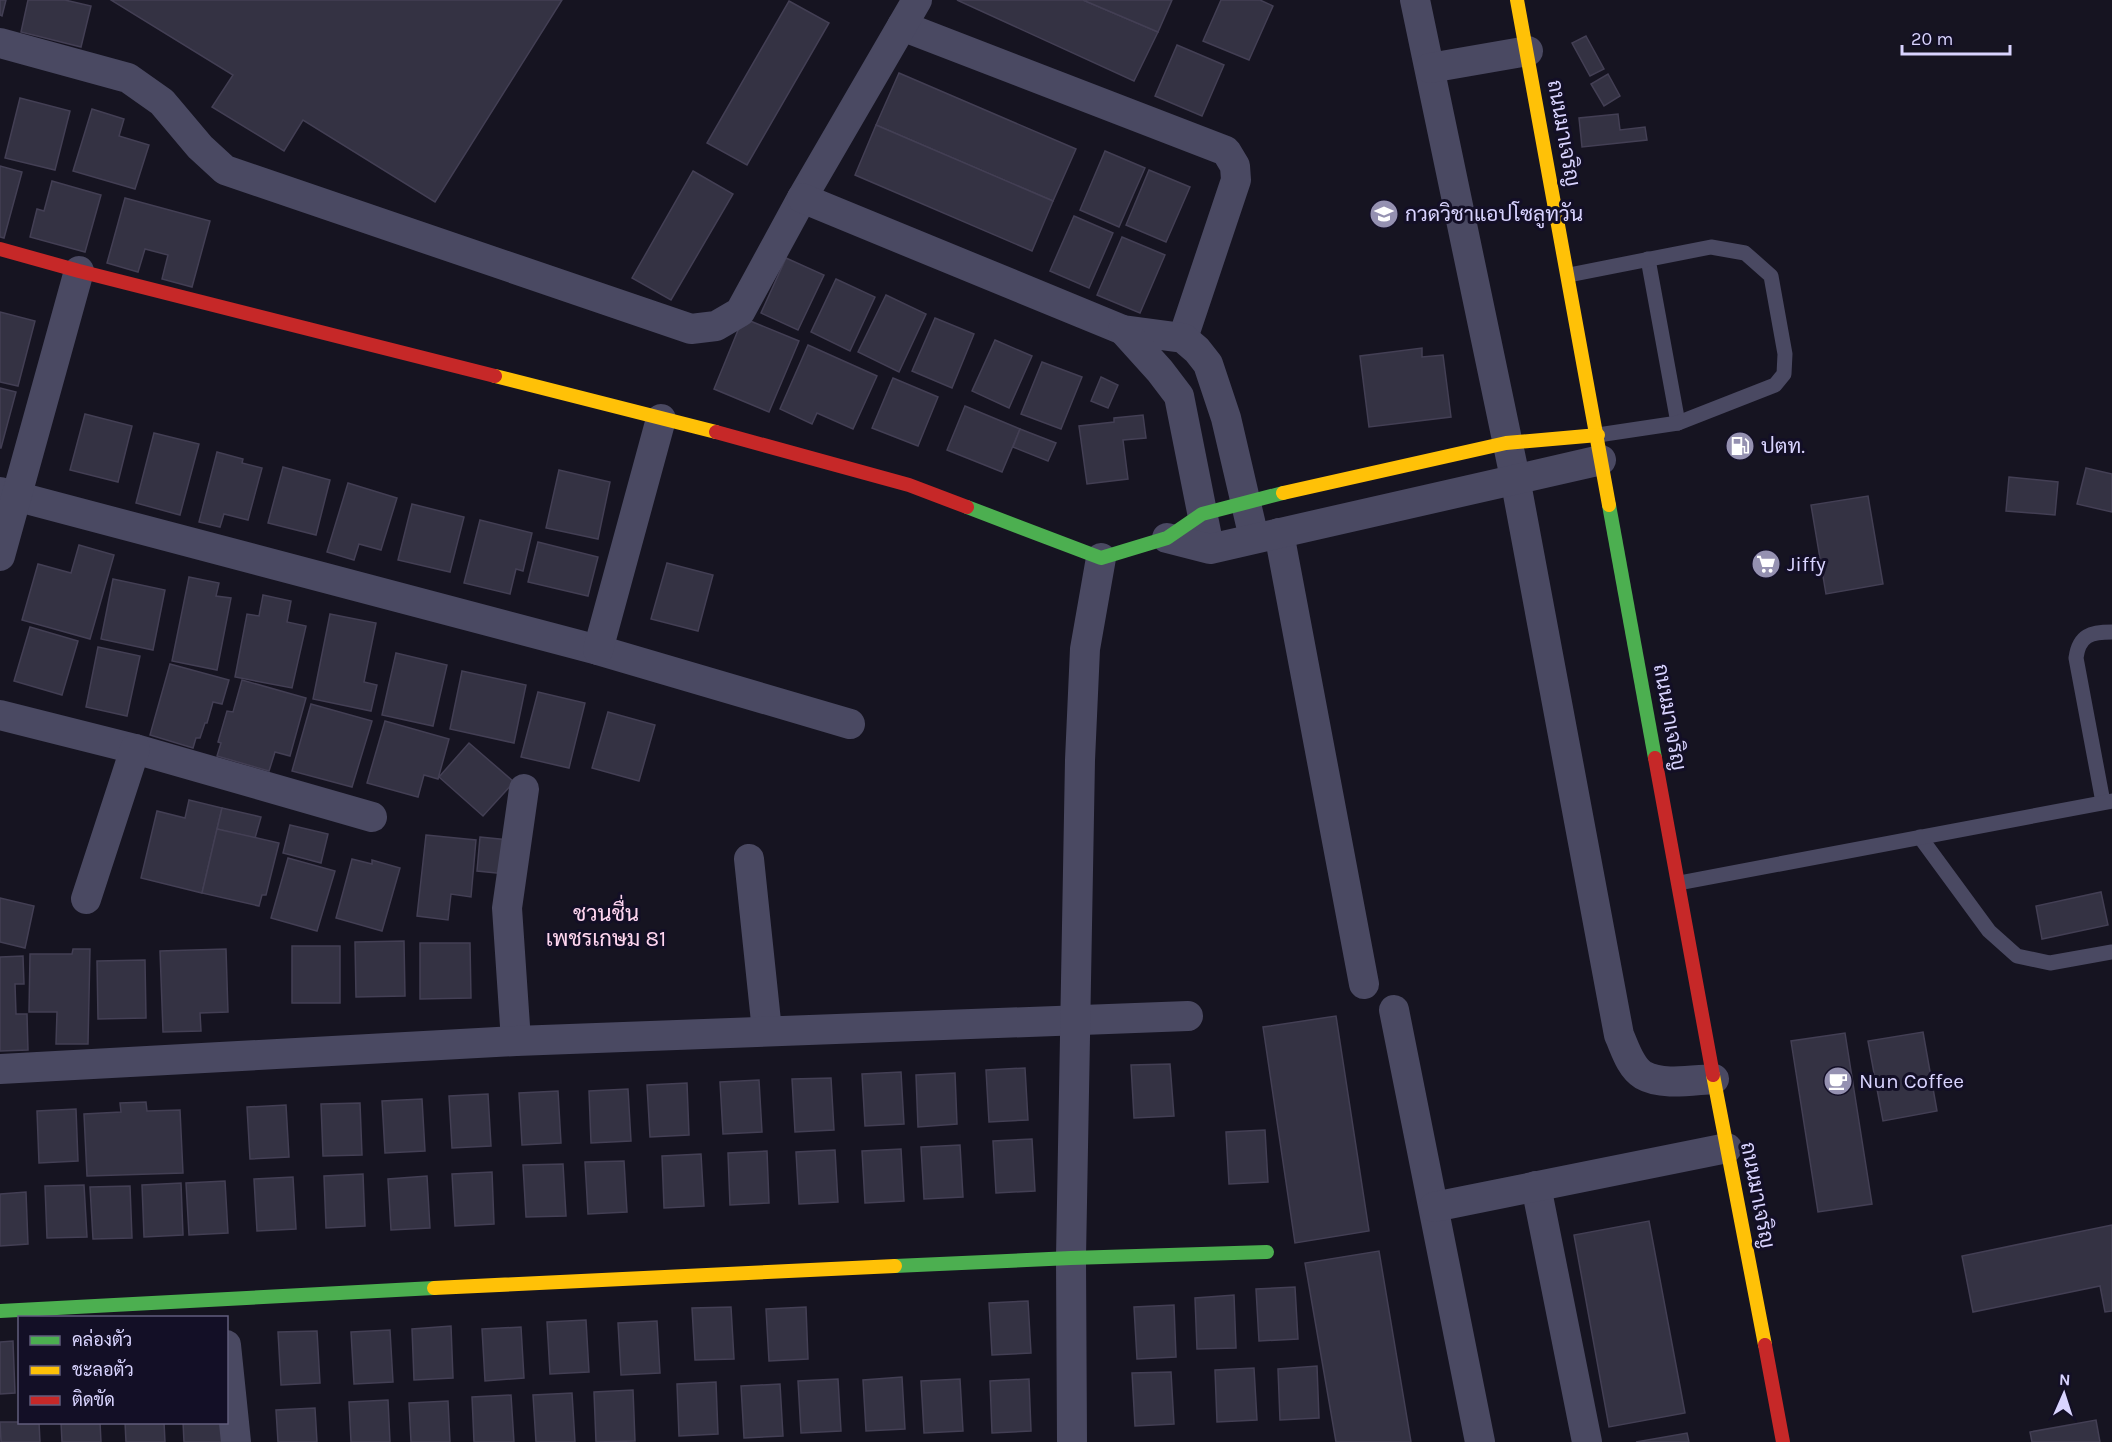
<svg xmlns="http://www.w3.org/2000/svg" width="2112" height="1442" font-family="Karla,Sarabun,sans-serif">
	<rect width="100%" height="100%" fill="#161421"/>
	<!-- building -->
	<g fill="#343243" stroke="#433f54" stroke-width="1.5">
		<path d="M 0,0 L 6,0 L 2,16 L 0,15 Z"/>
		<path d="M 28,0 L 65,0 L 91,6 L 81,47 L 21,32 Z"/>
		<path d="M 111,0 L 562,0 L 435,202 L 303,120 L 284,151 L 212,107 L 233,75 Z"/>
		<path d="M 957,0 L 1083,0 L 1158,32 L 1134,81 Z"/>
		<path d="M 1083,0 L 1172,0 L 1158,32 Z"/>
		<path d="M 1221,0 L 1260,0 L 1273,6 L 1249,60 L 1203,41 Z"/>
		<path d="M 789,1 L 829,23 L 747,165 L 707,143 Z"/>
		<path d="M 1586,36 L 1604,69 L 1590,76 L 1572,43 Z"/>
		<path d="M 1177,45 L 1224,65 L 1202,116 L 1155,96 Z"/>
		<path d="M 899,73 L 1076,149 L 1053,201 L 876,125 Z"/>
		<path d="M 1608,74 L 1620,96 L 1604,106 L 1591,84 Z"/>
		<path d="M 20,98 L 70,111 L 55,170 L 5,158 Z"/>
		<path d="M 92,109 L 124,119 L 119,136 L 149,145 L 135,189 L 73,171 Z"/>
		<path d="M 1618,114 L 1620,130 L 1645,127 L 1647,140 L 1582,147 L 1579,118 Z"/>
		<path d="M 876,125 L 1053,201 L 1032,251 L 855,175 Z"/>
		<path d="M 1105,151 L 1145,168 L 1119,227 L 1080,210 Z"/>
		<path d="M 0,166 L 22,172 L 4,238 L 0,237 Z"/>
		<path d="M 1149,170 L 1190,187 L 1166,242 L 1126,225 Z"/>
		<path d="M 693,171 L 733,194 L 671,300 L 632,278 Z"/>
		<path d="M 52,181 L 101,195 L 85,252 L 30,237 L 37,209 L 44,211 Z"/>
		<path d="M 125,198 L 210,221 L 192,287 L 162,279 L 168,255 L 145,249 L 138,272 L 107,263 Z"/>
		<path d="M 1074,216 L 1113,233 L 1089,288 L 1050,271 Z"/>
		<path d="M 1122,237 L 1165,255 L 1140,313 L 1097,295 Z"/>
		<path d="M 786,258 L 824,275 L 798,330 L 761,313 Z"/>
		<path d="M 836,279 L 875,297 L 850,351 L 811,332 Z"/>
		<path d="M 886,295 L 926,314 L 899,372 L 858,352 Z"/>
		<path d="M 0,312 L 35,321 L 18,386 L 0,382 Z"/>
		<path d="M 743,318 L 799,341 L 769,412 L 714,389 Z"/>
		<path d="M 935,318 L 974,334 L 952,388 L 912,371 Z"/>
		<path d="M 995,340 L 1032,356 L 1009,408 L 972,391 Z"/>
		<path d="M 808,345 L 877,376 L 853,429 L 817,413 L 812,424 L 780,409 Z"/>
		<path d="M 1422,348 L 1422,357 L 1443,355 L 1451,417 L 1369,427 L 1360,356 Z"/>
		<path d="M 1042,362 L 1082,377 L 1061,429 L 1021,414 Z"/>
		<path d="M 1101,377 L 1118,385 L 1108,408 L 1091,401 Z"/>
		<path d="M 893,378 L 938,397 L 918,446 L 872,428 Z"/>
		<path d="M 0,388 L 16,392 L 1,448 L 0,448 Z"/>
		<path d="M 965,406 L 1020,429 L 1002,472 L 947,450 Z"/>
		<path d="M 85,414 L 132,426 L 118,482 L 70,470 Z"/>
		<path d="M 1143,415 L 1146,438 L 1123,440 L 1128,479 L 1087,484 L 1079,426 L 1114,422 L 1114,418 Z"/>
		<path d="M 1020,429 L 1056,443 L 1048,461 L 1013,447 Z"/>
		<path d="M 154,433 L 199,444 L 180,515 L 136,503 Z"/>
		<path d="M 217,452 L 243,459 L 242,463 L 262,468 L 248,520 L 224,514 L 220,527 L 199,522 Z"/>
		<path d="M 283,467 L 330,480 L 316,535 L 268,523 Z"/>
		<path d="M 2086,468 L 2112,474 L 2112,512 L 2077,504 Z"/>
		<path d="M 559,470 L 610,482 L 598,539 L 546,528 Z"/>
		<path d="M 2009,477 L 2058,482 L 2055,515 L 2006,511 Z"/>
		<path d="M 348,483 L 397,498 L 381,550 L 359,544 L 354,560 L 327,552 Z"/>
		<path d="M 1868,496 L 1883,584 L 1826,594 L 1811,505 Z"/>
		<path d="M 412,504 L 464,517 L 450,572 L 398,560 Z"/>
		<path d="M 480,520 L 532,533 L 523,571 L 516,569 L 510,594 L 464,583 Z"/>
		<path d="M 538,542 L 598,557 L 588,596 L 528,582 Z"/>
		<path d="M 79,545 L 114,555 L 90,639 L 22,620 L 38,564 L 71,573 Z"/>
		<path d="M 667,563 L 713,575 L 698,631 L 651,619 Z"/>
		<path d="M 189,577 L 219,583 L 216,596 L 231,598 L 217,670 L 172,661 Z"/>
		<path d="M 113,579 L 165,590 L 153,650 L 101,639 Z"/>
		<path d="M 263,595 L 291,601 L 287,622 L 306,626 L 292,688 L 235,677 L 247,614 L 259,616 Z"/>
		<path d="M 330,614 L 376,623 L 364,682 L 377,685 L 371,711 L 313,699 Z"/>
		<path d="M 30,627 L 78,641 L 62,695 L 14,681 Z"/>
		<path d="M 98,647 L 140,656 L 127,716 L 86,707 Z"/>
		<path d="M 396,653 L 447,665 L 433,726 L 382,715 Z"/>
		<path d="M 170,664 L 229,680 L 222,704 L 213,702 L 207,723 L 205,723 L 200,738 L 196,738 L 193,748 L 150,735 Z"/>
		<path d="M 462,671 L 526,685 L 514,743 L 450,729 Z"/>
		<path d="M 242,680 L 306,698 L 290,756 L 275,752 L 269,771 L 217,756 L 221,743 L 218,742 L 227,711 L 233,712 Z"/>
		<path d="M 538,692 L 585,703 L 569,768 L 521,757 Z"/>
		<path d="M 311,704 L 372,721 L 352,787 L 292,771 Z"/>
		<path d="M 608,712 L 655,725 L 639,781 L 592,768 Z"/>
		<path d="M 385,721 L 449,739 L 438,779 L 424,775 L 418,797 L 367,783 Z"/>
		<path d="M 469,743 L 514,782 L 483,816 L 439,777 Z"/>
		<path d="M 189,800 L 222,808 L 202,893 L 141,878 L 157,811 L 185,818 Z"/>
		<path d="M 222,808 L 261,817 L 255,838 L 217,829 Z"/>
		<path d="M 290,825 L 328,834 L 321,863 L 283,853 Z"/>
		<path d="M 217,829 L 279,843 L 266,895 L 262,895 L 259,906 L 202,893 Z"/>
		<path d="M 426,835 L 476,840 L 471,897 L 451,894 L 448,920 L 417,916 Z"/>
		<path d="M 480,837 L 510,840 L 506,874 L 477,871 Z"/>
		<path d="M 288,858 L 335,871 L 317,931 L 271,918 Z"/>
		<path d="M 352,859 L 372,864 L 372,860 L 400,868 L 382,931 L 336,918 Z"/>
		<path d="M 2101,892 L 2108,925 L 2042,939 L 2036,906 Z"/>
		<path d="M 0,898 L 34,906 L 25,948 L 0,942 Z"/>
		<path d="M 404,941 L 405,996 L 356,997 L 355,942 Z"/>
		<path d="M 420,943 L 470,943 L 471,998 L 420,999 Z"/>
		<rect x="292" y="946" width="48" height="57"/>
		<path d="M 73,949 L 90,949 L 88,1044 L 56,1044 L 57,1012 L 29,1012 L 30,954 L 72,954 Z"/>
		<path d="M 226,949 L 228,1012 L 200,1013 L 201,1031 L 163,1032 L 160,951 Z"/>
		<path d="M 23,956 L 24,984 L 15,984 L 16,1014 L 27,1014 L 28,1050 L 0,1051 L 0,957 Z"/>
		<path d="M 145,960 L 146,1018 L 98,1019 L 97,961 Z"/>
		<path d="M 1336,1016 L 1369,1231 L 1295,1243 L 1263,1027 Z"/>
		<path d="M 1923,1032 L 1937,1111 L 1883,1121 L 1868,1041 Z"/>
		<path d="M 1845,1033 L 1872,1204 L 1818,1212 L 1791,1041 Z"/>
		<path d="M 1170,1064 L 1174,1116 L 1134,1118 L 1131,1065 Z"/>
		<path d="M 1025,1068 L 1028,1120 L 989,1122 L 986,1070 Z"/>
		<path d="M 901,1072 L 904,1124 L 865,1126 L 862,1074 Z"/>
		<path d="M 955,1073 L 957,1124 L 918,1127 L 916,1075 Z"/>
		<path d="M 831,1078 L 834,1130 L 795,1132 L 792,1079 Z"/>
		<path d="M 759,1080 L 762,1132 L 723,1134 L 720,1082 Z"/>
		<path d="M 687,1083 L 689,1135 L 650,1137 L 647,1085 Z"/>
		<path d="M 628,1089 L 631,1141 L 591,1143 L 589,1091 Z"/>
		<path d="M 558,1091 L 561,1143 L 522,1145 L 519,1093 Z"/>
		<path d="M 488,1094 L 491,1146 L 452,1148 L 449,1096 Z"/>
		<path d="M 422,1099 L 425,1151 L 385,1153 L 382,1101 Z"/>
		<path d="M 146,1102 L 147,1111 L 180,1110 L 183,1173 L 87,1176 L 84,1114 L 121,1112 L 120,1103 Z"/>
		<path d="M 360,1103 L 362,1155 L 323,1156 L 321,1104 Z"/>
		<path d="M 286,1105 L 289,1157 L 250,1159 L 247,1107 Z"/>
		<path d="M 76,1109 L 78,1161 L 39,1163 L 37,1111 Z"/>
		<path d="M 1265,1130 L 1268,1182 L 1229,1184 L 1226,1132 Z"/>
		<path d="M 1032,1139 L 1035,1191 L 996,1193 L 993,1141 Z"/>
		<path d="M 960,1145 L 963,1197 L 924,1199 L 921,1147 Z"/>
		<path d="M 901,1149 L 904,1201 L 865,1203 L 862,1151 Z"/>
		<path d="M 835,1150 L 838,1202 L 799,1204 L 796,1152 Z"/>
		<path d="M 767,1151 L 769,1203 L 730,1205 L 728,1153 Z"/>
		<path d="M 701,1154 L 704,1206 L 664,1208 L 662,1156 Z"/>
		<path d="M 624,1161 L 627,1212 L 588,1214 L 585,1162 Z"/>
		<path d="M 563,1164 L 566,1216 L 526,1217 L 523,1165 Z"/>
		<path d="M 492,1172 L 494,1224 L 455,1226 L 452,1174 Z"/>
		<path d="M 363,1174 L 365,1226 L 326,1228 L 324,1176 Z"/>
		<path d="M 427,1176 L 430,1228 L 391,1230 L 388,1179 Z"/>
		<path d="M 293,1177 L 296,1229 L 257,1231 L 254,1179 Z"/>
		<path d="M 225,1181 L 228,1233 L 189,1235 L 186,1183 Z"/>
		<path d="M 181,1183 L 183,1235 L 144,1237 L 142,1185 Z"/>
		<path d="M 84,1185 L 87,1237 L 47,1238 L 45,1186 Z"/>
		<path d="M 130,1186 L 132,1238 L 93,1239 L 90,1187 Z"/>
		<path d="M 26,1192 L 28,1244 L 0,1246 L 0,1194 Z"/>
		<path d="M 1649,1221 L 1685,1413 L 1609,1427 L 1574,1235 Z"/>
		<path d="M 2112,1225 L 2112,1311 L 2105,1312 L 2100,1286 L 1973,1312 L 1962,1256 Z"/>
		<path d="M 1379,1251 L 1411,1442 L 1336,1442 L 1305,1263 Z"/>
		<path d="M 1295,1287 L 1298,1339 L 1259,1341 L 1256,1289 Z"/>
		<path d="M 1234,1295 L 1236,1348 L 1197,1349 L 1195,1298 Z"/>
		<path d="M 1028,1301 L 1031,1353 L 992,1355 L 989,1303 Z"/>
		<path d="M 1174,1305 L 1176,1357 L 1137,1359 L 1134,1307 Z"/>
		<path d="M 731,1307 L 734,1359 L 695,1360 L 692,1308 Z"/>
		<path d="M 806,1307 L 808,1359 L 769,1361 L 766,1309 Z"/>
		<path d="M 586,1320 L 589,1372 L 550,1374 L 547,1322 Z"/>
		<path d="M 657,1321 L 660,1373 L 621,1375 L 618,1323 Z"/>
		<path d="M 451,1326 L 453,1378 L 414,1380 L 412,1329 Z"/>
		<path d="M 521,1327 L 524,1378 L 485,1381 L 482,1329 Z"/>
		<path d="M 390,1330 L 393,1382 L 354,1384 L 351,1332 Z"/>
		<path d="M 317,1331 L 320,1383 L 281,1385 L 278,1332 Z"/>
		<path d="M 13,1341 L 15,1393 L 0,1394 L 0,1342 Z"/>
		<path d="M 1317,1366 L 1319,1418 L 1280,1420 L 1278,1369 Z"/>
		<path d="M 1254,1368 L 1257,1420 L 1217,1422 L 1215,1370 Z"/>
		<path d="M 1171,1372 L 1174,1424 L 1135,1426 L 1132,1373 Z"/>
		<path d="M 902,1377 L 905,1429 L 866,1431 L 863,1380 Z"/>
		<path d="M 838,1379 L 841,1431 L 801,1433 L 798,1381 Z"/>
		<path d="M 960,1379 L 963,1431 L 924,1433 L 921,1381 Z"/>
		<path d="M 1029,1379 L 1031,1431 L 992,1433 L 990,1381 Z"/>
		<path d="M 716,1382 L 718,1434 L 679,1436 L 677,1384 Z"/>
		<path d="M 780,1384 L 783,1436 L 744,1438 L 741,1386 Z"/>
		<path d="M 633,1390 L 635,1441 L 596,1442 L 594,1392 Z"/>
		<path d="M 572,1393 L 575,1442 L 536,1442 L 533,1395 Z"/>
		<path d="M 511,1395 L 514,1442 L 474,1442 L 472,1397 Z"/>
		<path d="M 388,1400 L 390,1442 L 351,1442 L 349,1402 Z"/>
		<path d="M 448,1401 L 450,1442 L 411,1442 L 409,1403 Z"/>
		<path d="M 315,1408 L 317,1442 L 278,1442 L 276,1410 Z"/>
		<path d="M 2096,1420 L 2100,1442 L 2032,1442 L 2030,1432 Z"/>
		<path d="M 0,1422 L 39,1422 L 40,1442 L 1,1442 Z"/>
		<path d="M 61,1422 L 100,1422 L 101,1442 L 62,1442 Z"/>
		<path d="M 125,1422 L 164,1422 L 165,1442 L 126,1442 Z"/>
		<path d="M 183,1422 L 222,1422 L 224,1442 L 184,1442 Z"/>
		<path d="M 1687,1433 L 1689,1442 L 1636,1442 Z"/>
	</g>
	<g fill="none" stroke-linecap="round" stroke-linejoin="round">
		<!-- lane -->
		<g stroke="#4a4962" stroke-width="15">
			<path d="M 1648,259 L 1678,423"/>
			<path d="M 1569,275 L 1711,247 L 1745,253 L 1771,276 L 1785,354 L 1784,374 L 1775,385 L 1678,423 L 1598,435"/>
			<path d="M 2103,802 L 2076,658 C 2079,635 2091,632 2112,632"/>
			<path d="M 1920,837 L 1989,931 L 2017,956 L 2050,963 L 2112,952"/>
			<path d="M 1679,883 L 2112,801"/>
		</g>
		<!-- street -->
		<g stroke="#4a4962" stroke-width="30">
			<path d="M 1415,0 L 1515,478 L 1619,1035 C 1625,1048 1630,1067 1643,1075 C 1662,1086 1693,1080 1714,1079"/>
			<path d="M 902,26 L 1226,151 L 1235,166 L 1236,180 L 1183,338"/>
			<path d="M 0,43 L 128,78 L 162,102 L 200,147 L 225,170 L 691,329 L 716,326 L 740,312 L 802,198 L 917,0"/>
			<path d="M 1430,68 L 1528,51"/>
			<path d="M 802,198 L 1123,330 L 1183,338 L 1197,350 L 1208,364 L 1226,418 L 1254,538"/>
			<path d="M 1123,330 L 1160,371 L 1179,396 L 1207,537"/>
			<path d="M 0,492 L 598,650 L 850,724"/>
			<path d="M 1279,533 L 1364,984"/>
			<path d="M 1167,538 L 1210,549 L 1601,460"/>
			<path d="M 0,556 L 79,271"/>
			<path d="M 598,650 L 661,419"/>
			<path d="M 0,715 L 135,749 L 372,817"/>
			<path d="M 749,859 L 767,1031"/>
			<path d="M 86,899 L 135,749"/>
			<path d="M 1394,1010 L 1480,1442"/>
			<path d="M 516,1041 L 507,908 L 524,789"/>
			<path d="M 0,1069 L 516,1041 L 1188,1016"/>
			<path d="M 1536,1186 L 1587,1442"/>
			<path d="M 1434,1207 L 1727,1148"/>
			<path d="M 226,1345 L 236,1442"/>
			<path d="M 1072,1442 L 1071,1258 L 1080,760 L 1085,649 L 1101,558"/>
		</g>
		<!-- fast -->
		<g stroke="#4caf50" stroke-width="14">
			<path d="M 1609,505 L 1655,758"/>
			<path d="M 967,507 L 1101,558 L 1167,538 L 1202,514 L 1283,493"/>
			<path d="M 895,1266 L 1071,1258 L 1267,1252"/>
			<path d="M 0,1311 L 434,1288"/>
		</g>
		<!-- slow -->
		<g stroke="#ffc107" stroke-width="14">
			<path d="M 1517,0 L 1609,505"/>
			<path d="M 495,376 L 716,432"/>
			<path d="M 1283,493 L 1506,443 L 1598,435"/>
			<path d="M 1713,1075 L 1765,1345"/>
			<path d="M 434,1288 L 895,1266"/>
		</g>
		<!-- jam -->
		<g stroke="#c62828" stroke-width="14">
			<path d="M 0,249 L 79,271 L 495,376"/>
			<path d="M 716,432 L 909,485 L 967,507"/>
			<path d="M 1655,758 L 1713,1075"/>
			<path d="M 1765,1345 L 1783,1442"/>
		</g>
	</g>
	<!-- icons -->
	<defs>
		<g id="school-disc" transform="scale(1.5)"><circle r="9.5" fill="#9591b1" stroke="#130f26"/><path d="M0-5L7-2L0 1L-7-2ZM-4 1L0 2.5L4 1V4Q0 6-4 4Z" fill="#fff"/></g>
		<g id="fuel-disc" transform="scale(1.5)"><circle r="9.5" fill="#9591b1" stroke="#130f26"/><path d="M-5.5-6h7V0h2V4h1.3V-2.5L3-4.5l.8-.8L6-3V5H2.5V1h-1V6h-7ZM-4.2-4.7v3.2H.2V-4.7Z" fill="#fff"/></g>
		<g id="supermarket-disc" transform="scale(1.5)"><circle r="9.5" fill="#9591b1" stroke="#130f26"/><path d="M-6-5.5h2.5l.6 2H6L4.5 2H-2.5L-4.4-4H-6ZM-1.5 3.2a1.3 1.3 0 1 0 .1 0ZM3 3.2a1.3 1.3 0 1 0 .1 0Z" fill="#fff"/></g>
		<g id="cafe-disc" transform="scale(1.5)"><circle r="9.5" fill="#9591b1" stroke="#130f26"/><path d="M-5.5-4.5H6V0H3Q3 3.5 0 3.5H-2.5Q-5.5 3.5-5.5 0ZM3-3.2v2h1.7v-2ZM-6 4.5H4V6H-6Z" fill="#fff"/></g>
	</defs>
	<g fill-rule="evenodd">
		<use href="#school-disc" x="1384" y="214"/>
		<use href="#fuel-disc" x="1740" y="446"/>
		<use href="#supermarket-disc" x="1766" y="564"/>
		<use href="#cafe-disc" x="1838" y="1081"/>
	</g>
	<g text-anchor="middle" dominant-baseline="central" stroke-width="6" stroke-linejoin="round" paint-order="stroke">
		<!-- street labels -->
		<g font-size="21" fill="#d9d4ff" stroke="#130f26">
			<text transform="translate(1564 133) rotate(80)">ถนนมาเจริญ</text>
			<text transform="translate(1670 717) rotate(80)">ถนนมาเจริญ</text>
			<text transform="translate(1758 1195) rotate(79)">ถนนมาเจริญ</text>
		</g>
		<!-- poi labels -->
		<g font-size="21" fill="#d9d4ff" stroke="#130f26" text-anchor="start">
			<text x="1405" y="214">กวดวิชาแอปโซลูทวัน</text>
			<text x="1761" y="446">ปตท.</text>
			<text x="1787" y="564">Jiffy</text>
			<text x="1859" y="1081">Nun Coffee</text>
		</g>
		<!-- neighbourhood labels -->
		<g font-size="22" fill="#ffd6f0" stroke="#130f26">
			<text x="606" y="914">ชวนชื่น<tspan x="606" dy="25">เพชรเกษม 81</tspan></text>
		</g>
	</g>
	<!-- legend -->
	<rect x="18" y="1316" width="210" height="108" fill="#130f26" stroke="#625e7d" stroke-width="1.5"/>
	<rect x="30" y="1336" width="30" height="9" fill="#4caf50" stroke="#625e7d" stroke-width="1.5"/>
	<text x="72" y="1346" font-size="18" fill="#d9d4ff">คล่องตัว</text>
	<rect x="30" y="1366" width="30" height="9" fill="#ffc107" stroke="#625e7d" stroke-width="1.5"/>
	<text x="72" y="1376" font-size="18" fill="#d9d4ff">ชะลอตัว</text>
	<rect x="30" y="1396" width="30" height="9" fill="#c62828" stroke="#625e7d" stroke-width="1.5"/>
	<text x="72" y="1406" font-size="18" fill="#d9d4ff">ติดขัด</text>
	<!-- north arrow -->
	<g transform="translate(2064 1394) rotate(3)" stroke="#130f26" stroke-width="4.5" paint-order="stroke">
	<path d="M0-4.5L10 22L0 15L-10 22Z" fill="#d9d4ff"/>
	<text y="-9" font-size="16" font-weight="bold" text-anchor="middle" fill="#d9d4ff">N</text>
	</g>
	<!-- scale -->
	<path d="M1902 45v9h108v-9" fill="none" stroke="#d9d4ff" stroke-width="3"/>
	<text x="1911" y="45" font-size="18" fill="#d9d4ff" stroke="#130f26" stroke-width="4.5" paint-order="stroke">20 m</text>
</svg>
